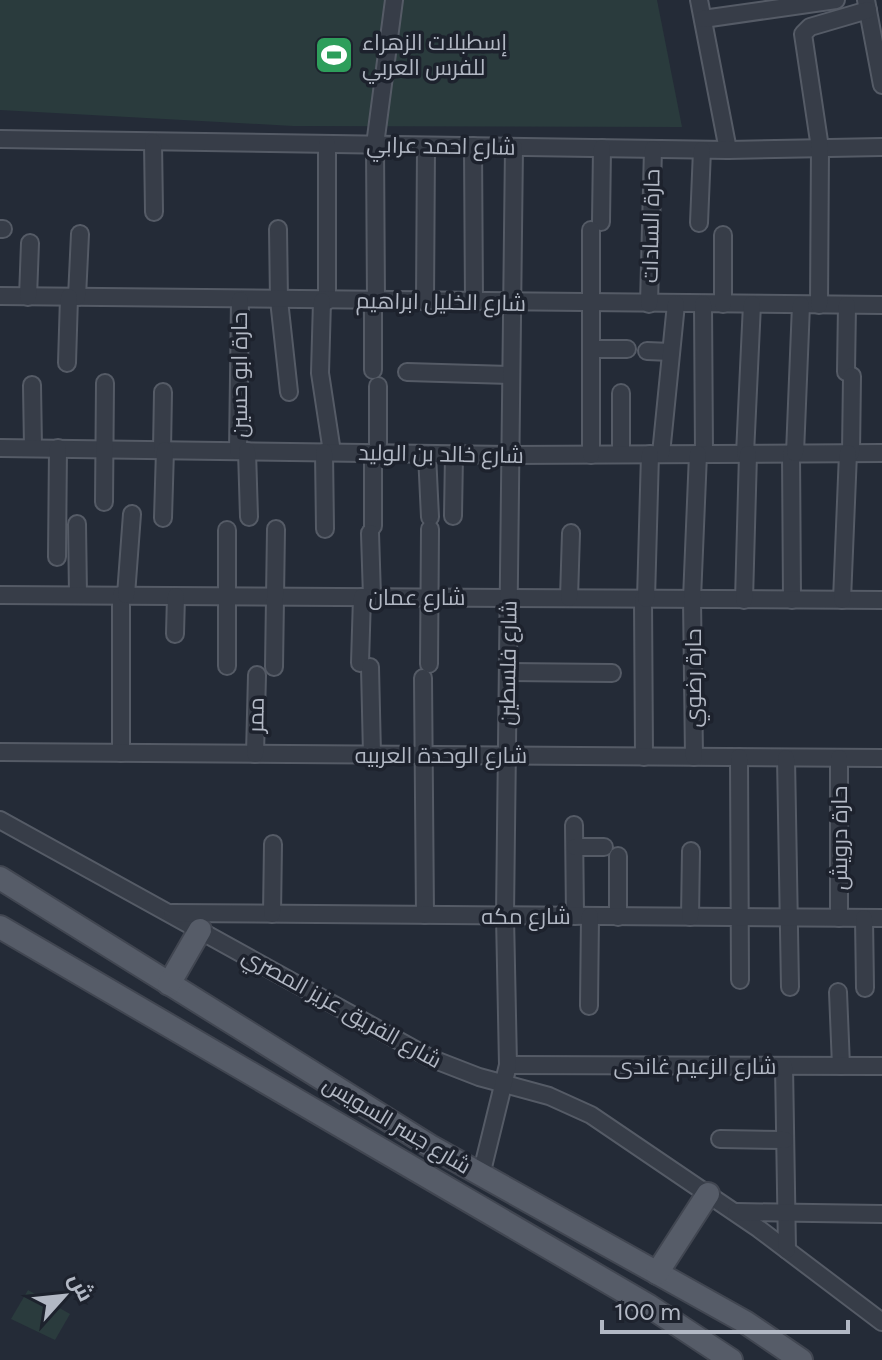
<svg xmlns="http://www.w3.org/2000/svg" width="882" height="1360" font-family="Figtree,Cairo,sans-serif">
	<rect width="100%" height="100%" fill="#242b37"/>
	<!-- green -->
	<g fill="#2a3b3d">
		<path d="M 0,0 L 657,0 L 682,127 L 293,126 L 0,110 Z"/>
		<path d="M 28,1290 L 70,1314 L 55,1340 L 11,1319 Z"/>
	</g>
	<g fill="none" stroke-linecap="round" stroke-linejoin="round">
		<!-- minor casing -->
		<g stroke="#555b66" stroke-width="20">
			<g id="minor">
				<path d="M 699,0 L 728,150"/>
				<path d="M 866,0 L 882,85"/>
				<path d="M 703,19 L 836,0"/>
				<path d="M 0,139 L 728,150 L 882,147"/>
				<path d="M 153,142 L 154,212"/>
				<path d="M 327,144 L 327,301"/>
				<path d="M 473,146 L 474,303"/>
				<path d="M 601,222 L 602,148"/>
				<path d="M 699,223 L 702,150"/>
				<path d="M 0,229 L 3,229"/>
				<path d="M 278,229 L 279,300 L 289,392"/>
				<path d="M 0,296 L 882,305"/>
				<path d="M 28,297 L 30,243"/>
				<path d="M 77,297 L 80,234"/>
				<path d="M 322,301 L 320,373 L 332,452"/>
				<path d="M 376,301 L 375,145 L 394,0"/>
				<path d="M 425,302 L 426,146"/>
				<path d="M 649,304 L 653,149"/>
				<path d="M 703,304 L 704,454"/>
				<path d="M 723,304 L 723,235"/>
				<path d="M 819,305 L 820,148 L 803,34 L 810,27 L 868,10"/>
				<path d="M 591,349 L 627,349"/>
				<path d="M 647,351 L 671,352"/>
				<path d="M 67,363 L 69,297"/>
				<path d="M 373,370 L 373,301"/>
				<path d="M 407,372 L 511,375"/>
				<path d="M 846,372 L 847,305"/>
				<path d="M 32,385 L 33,448"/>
				<path d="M 621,393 L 621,454"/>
				<path d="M 0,448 L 510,455 L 882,453"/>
				<path d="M 162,450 L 163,392"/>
				<path d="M 238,451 L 240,300"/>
				<path d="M 247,451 L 249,517"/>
				<path d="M 324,452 L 325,529"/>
				<path d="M 373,453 L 373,526"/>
				<path d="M 378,453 L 378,386"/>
				<path d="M 791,453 L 792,600"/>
				<path d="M 795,453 L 801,305"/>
				<path d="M 851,453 L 852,376"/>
				<path d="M 427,454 L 430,517"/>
				<path d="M 661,454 L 676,304"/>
				<path d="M 745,454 L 752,304"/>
				<path d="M 591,455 L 591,230"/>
				<path d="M 104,502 L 105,383"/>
				<path d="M 453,516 L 454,454"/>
				<path d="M 163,518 L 165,450"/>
				<path d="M 77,524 L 78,595"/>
				<path d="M 370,533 L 372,597"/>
				<path d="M 57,557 L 58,448"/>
				<path d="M 0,595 L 882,600"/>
				<path d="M 121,595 L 121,753"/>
				<path d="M 126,595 L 132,514"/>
				<path d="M 569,598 L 571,533"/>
				<path d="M 643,599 L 644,757"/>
				<path d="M 646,599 L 650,454"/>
				<path d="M 744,600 L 748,454"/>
				<path d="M 842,600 L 848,453"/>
				<path d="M 175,634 L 176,596"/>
				<path d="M 360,663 L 362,597"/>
				<path d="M 429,664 L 430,529"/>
				<path d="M 227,666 L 227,530"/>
				<path d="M 274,667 L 276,529"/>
				<path d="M 370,667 L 372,755"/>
				<path d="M 508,672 L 612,673"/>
				<path d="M 423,678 L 425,915"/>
				<path d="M 0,752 L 882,758"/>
				<path d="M 255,754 L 257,675"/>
				<path d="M 694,757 L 692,599 L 698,454"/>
				<path d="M 739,757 L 740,980"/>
				<path d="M 786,758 L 790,987"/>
				<path d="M 839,758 L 839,918"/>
				<path d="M 0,820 L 430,1058 L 479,1077 L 549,1096 L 591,1115 L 759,1229 L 882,1322"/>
				<path d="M 574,825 L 575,916"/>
				<path d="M 575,847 L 604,847"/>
				<path d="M 618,856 L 618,917"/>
				<path d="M 172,913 L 882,918"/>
				<path d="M 272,914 L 273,844"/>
				<path d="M 690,917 L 691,851"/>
				<path d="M 864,918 L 865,988"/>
				<path d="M 838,992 L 841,1066"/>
				<path d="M 589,1006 L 590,916"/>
				<path d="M 508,1065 L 882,1066"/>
				<path d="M 784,1066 L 787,1250"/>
				<path d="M 720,1139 L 785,1140"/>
				<path d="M 481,1175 L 508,1065 L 505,916 L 514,147"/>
				<path d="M 736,1212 L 882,1214"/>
			</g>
		</g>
		<!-- major casing -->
		<g stroke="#414651" stroke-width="26">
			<g id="major">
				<path d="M 0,878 L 430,1146 L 745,1322 L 801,1360"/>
				<path d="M 0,927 L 649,1306 L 731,1360"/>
				<path d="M 169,984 L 200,930"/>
				<path d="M 657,1273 L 708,1194"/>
			</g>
		</g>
		<!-- minor -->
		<use href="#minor" stroke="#373d48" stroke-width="16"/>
		<!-- major -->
		<use href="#major" stroke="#565c68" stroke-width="22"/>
	</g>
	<!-- icons -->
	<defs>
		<g id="stadium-square" transform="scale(2)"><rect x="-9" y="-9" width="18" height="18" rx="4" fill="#2e9e5b" stroke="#1d222d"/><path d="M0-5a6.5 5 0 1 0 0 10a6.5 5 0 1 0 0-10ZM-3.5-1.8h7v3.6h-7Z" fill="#fff"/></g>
	</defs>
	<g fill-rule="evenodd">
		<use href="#stadium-square" x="334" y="55"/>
	</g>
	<g text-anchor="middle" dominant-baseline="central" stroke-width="7" stroke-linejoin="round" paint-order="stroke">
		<!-- poi labels -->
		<g font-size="22" fill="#b2b8c4" stroke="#1d222d" text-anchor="start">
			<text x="362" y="42">إسطبلات الزهراء<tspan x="362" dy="25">للفرس العربي</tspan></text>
		</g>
		<!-- street labels -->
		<g font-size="22" fill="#b2b8c4" stroke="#1d222d">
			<text transform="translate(441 146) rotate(1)">شارع احمد عرابي</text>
			<text transform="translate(651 226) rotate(-89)">حارة السادات</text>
			<text transform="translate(441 302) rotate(1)">شارع الخليل ابراهيم</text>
			<text transform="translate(239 375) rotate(-90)">حارة ابو حسين</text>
			<text transform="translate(441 454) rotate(1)">شارع خالد بن الوليد</text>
			<text x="417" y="597">شارع عمان</text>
			<text transform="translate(508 663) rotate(-89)">شارع فلسطين</text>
			<text transform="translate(693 678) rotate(-90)">حارة رضوي</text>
			<text transform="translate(256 715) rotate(-89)">ممر</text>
			<text x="441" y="755">شارع الوحدة العربيه</text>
			<text transform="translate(839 838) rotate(-90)">حارة درويش</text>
			<text x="526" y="916">شارع مكه</text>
			<text transform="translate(342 1008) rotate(29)">شارع الفريق عزيز المصري</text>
			<text x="695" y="1066">شارع الزعيم غاندى</text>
			<text transform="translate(397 1125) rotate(31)">شارع جسر السويس</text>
		</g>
	</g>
	<!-- north arrow -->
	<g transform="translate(64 1296) rotate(63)" stroke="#1d222d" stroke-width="6" paint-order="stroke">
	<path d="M0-6L14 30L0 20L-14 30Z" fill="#b2b8c4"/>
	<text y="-12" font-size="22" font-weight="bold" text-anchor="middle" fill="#b2b8c4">ش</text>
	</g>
	<!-- scale -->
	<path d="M602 1320v12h246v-12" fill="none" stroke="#b2b8c4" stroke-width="4"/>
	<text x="614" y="1320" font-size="24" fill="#b2b8c4" stroke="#1d222d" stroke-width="6" paint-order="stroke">100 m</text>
</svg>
